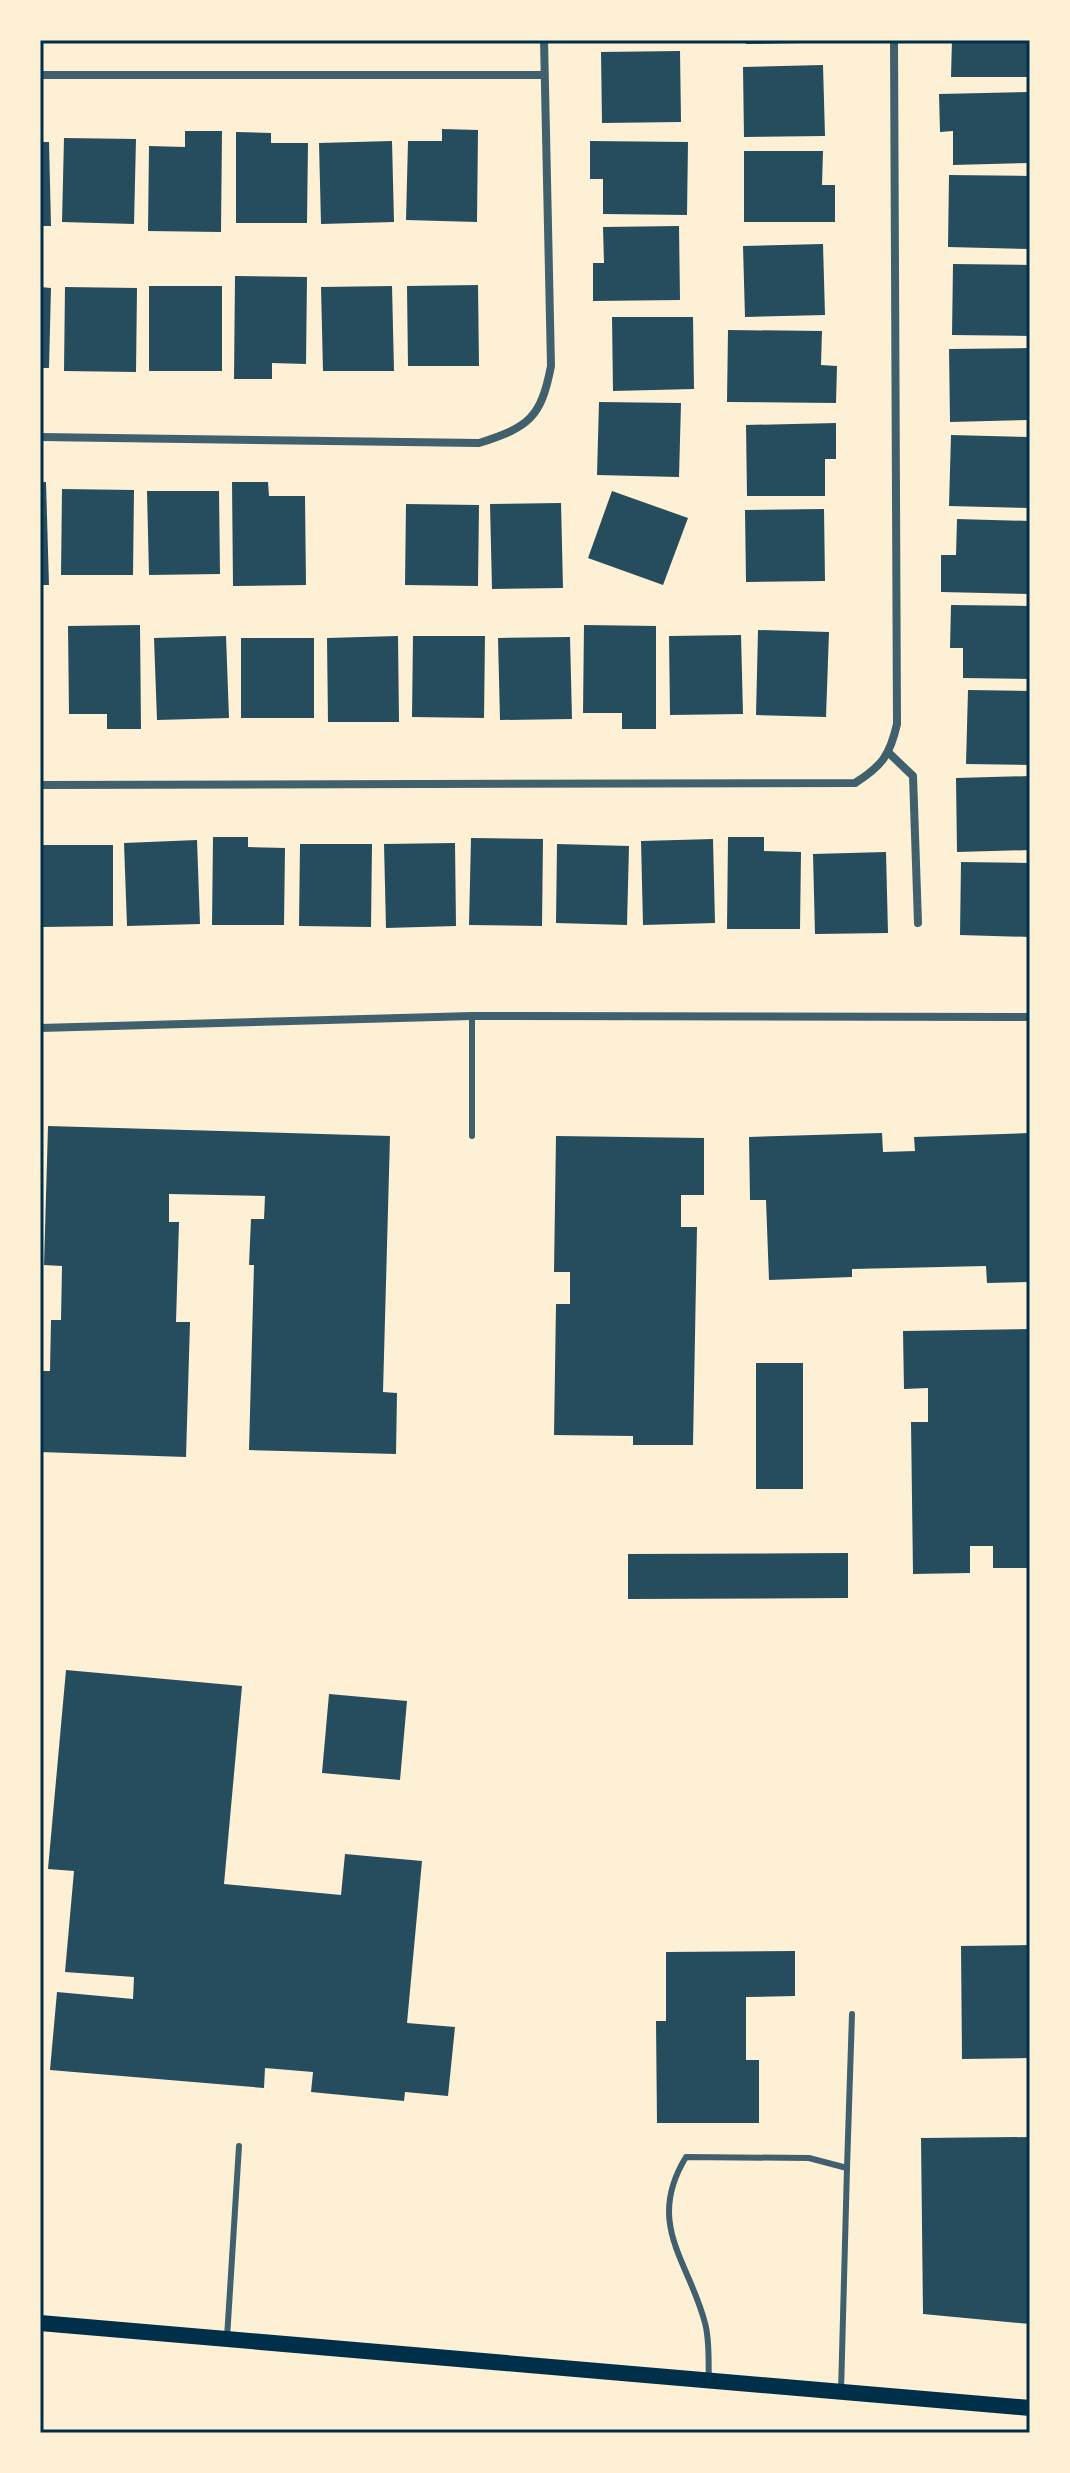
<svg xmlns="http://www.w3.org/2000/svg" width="1070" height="2473" font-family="'Roboto Serif',serif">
	<rect width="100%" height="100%" fill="#fdf0d5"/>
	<!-- building -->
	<g fill="#264d5e">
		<path d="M 745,40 L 800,40 L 800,43 L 746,44 Z"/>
		<path d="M 952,40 L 1030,40 L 1030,77 L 951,77 Z"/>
		<path d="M 680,51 L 681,122 L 602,123 L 601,52 Z"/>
		<path d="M 823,65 L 825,136 L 744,137 L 743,67 Z"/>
		<path d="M 1029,92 L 1030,163 L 953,165 L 953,131 L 940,132 L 939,94 Z"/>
		<path d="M 442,129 L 478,130 L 477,222 L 406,220 L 408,141 L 442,141 Z"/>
		<path d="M 185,131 L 222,131 L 221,232 L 148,231 L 149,146 L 185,147 Z"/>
		<path d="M 236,132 L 271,133 L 271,143 L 308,143 L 307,223 L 236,223 Z"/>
		<path d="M 64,138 L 136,139 L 134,224 L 62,222 Z"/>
		<path d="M 392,141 L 394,222 L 321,224 L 319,143 Z"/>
		<path d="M 590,141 L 688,142 L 687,215 L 603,214 L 603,179 L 590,179 Z"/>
		<path d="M 40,142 L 49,142 L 51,226 L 40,226 Z"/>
		<path d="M 744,151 L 823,151 L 822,185 L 835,185 L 835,222 L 744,222 Z"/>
		<path d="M 949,175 L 1030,176 L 1030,249 L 948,247 Z"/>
		<path d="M 679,226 L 680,300 L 593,301 L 593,263 L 604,263 L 603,227 Z"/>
		<path d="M 823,244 L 825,315 L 745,317 L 743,246 Z"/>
		<path d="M 953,264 L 1030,265 L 1030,336 L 952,335 Z"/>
		<path d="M 235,276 L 307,277 L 306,364 L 272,363 L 272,379 L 234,379 Z"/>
		<path d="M 478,285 L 479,366 L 408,366 L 407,286 Z"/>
		<rect x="149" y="286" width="73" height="85"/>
		<path d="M 392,286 L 394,371 L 323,371 L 321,287 Z"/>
		<path d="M 40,287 L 51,288 L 49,368 L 40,368 Z"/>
		<path d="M 65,287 L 137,288 L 136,372 L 64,371 Z"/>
		<path d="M 612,317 L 693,317 L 694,389 L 613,391 Z"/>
		<path d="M 728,330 L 822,331 L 821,365 L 837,366 L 836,403 L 727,402 Z"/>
		<path d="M 1030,348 L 1030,420 L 950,422 L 949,349 Z"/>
		<path d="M 599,402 L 681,403 L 679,477 L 597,475 Z"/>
		<path d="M 836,423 L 836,459 L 825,459 L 825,496 L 747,496 L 746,425 Z"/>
		<path d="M 951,435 L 1030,437 L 1030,508 L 949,506 Z"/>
		<path d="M 40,482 L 46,482 L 49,585 L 40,585 Z"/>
		<path d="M 232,482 L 268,482 L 269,496 L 305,496 L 306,585 L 233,586 Z"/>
		<path d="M 62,489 L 134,490 L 133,575 L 61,575 Z"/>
		<path d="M 147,491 L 219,491 L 220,574 L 149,575 Z"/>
		<path d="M 612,491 L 688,518 L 663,585 L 588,558 Z"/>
		<path d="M 561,503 L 563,588 L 492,589 L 490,504 Z"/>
		<path d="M 406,504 L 479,505 L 478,586 L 405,585 Z"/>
		<path d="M 824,509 L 825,581 L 746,582 L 745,510 Z"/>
		<path d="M 957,519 L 1030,521 L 1030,594 L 941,592 L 941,555 L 956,555 Z"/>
		<path d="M 951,605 L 1030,606 L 1030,679 L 963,678 L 963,648 L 950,648 Z"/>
		<path d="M 140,625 L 141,729 L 107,729 L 107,714 L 69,714 L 68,626 Z"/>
		<path d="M 584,625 L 656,626 L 656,729 L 622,729 L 622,713 L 583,713 Z"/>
		<path d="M 758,630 L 829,632 L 826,717 L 756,715 Z"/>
		<path d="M 741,635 L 743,714 L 670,715 L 669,636 Z"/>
		<path d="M 226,636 L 229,718 L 157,720 L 154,638 Z"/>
		<path d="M 398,636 L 399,722 L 328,722 L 327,638 Z"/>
		<path d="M 413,636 L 485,636 L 484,718 L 412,717 Z"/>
		<path d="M 570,637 L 572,719 L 500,720 L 498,638 Z"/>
		<rect x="241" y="638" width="73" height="80"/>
		<path d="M 968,690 L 1030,691 L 1030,765 L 966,764 Z"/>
		<path d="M 1030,776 L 1030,850 L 957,852 L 956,778 Z"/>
		<path d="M 213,837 L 248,837 L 248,847 L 285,848 L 284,925 L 212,925 Z"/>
		<path d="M 728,837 L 764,837 L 764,851 L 801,852 L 800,929 L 727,929 Z"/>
		<path d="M 471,838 L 543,839 L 542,926 L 469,925 Z"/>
		<path d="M 713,839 L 715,923 L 643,925 L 641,841 Z"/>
		<path d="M 197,840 L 200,924 L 127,926 L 124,843 Z"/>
		<path d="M 455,843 L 456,926 L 386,928 L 384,844 Z"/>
		<path d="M 300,844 L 372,844 L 371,927 L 299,926 Z"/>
		<path d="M 557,844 L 629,846 L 627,925 L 556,923 Z"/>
		<path d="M 41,845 L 113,845 L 113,926 L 42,927 Z"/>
		<path d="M 886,852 L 888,933 L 815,934 L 813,854 Z"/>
		<path d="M 961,862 L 1030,863 L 1030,937 L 960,935 Z"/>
		<path d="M 48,1126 L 390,1136 L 383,1392 L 397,1393 L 396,1454 L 249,1450 L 254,1265 L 249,1265 L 251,1219 L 264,1219 L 265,1196 L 169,1194 L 169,1222 L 179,1222 L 176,1322 L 190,1322 L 186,1457 L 40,1452 L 41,1371 L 50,1371 L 51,1320 L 61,1320 L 62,1266 L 44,1265 Z"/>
		<path d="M 882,1133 L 883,1152 L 915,1151 L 914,1137 L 1030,1133 L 1030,1282 L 987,1283 L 986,1266 L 852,1269 L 852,1277 L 769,1280 L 766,1200 L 750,1200 L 749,1137 Z"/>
		<path d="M 556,1136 L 704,1138 L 704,1195 L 681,1195 L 681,1227 L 697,1227 L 693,1445 L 633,1445 L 633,1436 L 554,1435 L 556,1304 L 570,1304 L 570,1272 L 554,1272 Z"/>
		<path d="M 1030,1329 L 1030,1568 L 993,1568 L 993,1546 L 970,1546 L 970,1573 L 913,1574 L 911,1422 L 928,1422 L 928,1388 L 904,1389 L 903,1331 Z"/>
		<rect x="756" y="1363" width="47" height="126"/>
		<path d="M 848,1553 L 848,1598 L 628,1599 L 628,1554 Z"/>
		<path d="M 66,1670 L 242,1686 L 224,1884 L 341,1895 L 345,1854 L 422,1861 L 407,2023 L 455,2027 L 448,2096 L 405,2092 L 404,2101 L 311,2092 L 313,2072 L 265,2068 L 264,2088 L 50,2070 L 57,1992 L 133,1999 L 134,1977 L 65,1972 L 74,1871 L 48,1869 Z"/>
		<path d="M 329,1694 L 407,1701 L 400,1780 L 322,1773 Z"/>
		<path d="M 1030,1945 L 1030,2058 L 962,2059 L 961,1946 Z"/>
		<path d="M 795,1951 L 795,1996 L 746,1997 L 746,2060 L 759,2060 L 759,2123 L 657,2123 L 656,2021 L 666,2021 L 666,1952 Z"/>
		<path d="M 1030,2137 L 1030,2324 L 923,2314 L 921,2138 Z"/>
	</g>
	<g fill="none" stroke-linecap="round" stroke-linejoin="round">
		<!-- service -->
		<g stroke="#3f606c" stroke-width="6">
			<path d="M 472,1136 L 472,1016"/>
			<path d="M 847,2168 L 852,2014"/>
			<path d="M 227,2338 L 239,2146"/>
			<path d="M 709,2380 C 708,2362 710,2341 705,2323 C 689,2261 645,2224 686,2157 L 809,2158 L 847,2168 L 841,2392"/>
		</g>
		<!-- minor -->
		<g stroke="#3f606c" stroke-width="8">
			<path d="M 40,75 L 544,75"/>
			<path d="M 40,437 L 479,443 C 529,427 541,418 551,366 L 544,40"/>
			<path d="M 890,754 L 913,776 L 918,923"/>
			<path d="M 40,785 L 855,783 C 882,766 890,755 897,724 L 894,40"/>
			<path d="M 40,1028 L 472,1016 L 1030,1017"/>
		</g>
		<!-- secondary -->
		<path stroke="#003049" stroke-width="16" d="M 40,2323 L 1030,2408"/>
	</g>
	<!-- border -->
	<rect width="1070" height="2473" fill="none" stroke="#fdf0d5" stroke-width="84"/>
	<rect x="42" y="42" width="986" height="2389" fill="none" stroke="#003049" stroke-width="3"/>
</svg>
